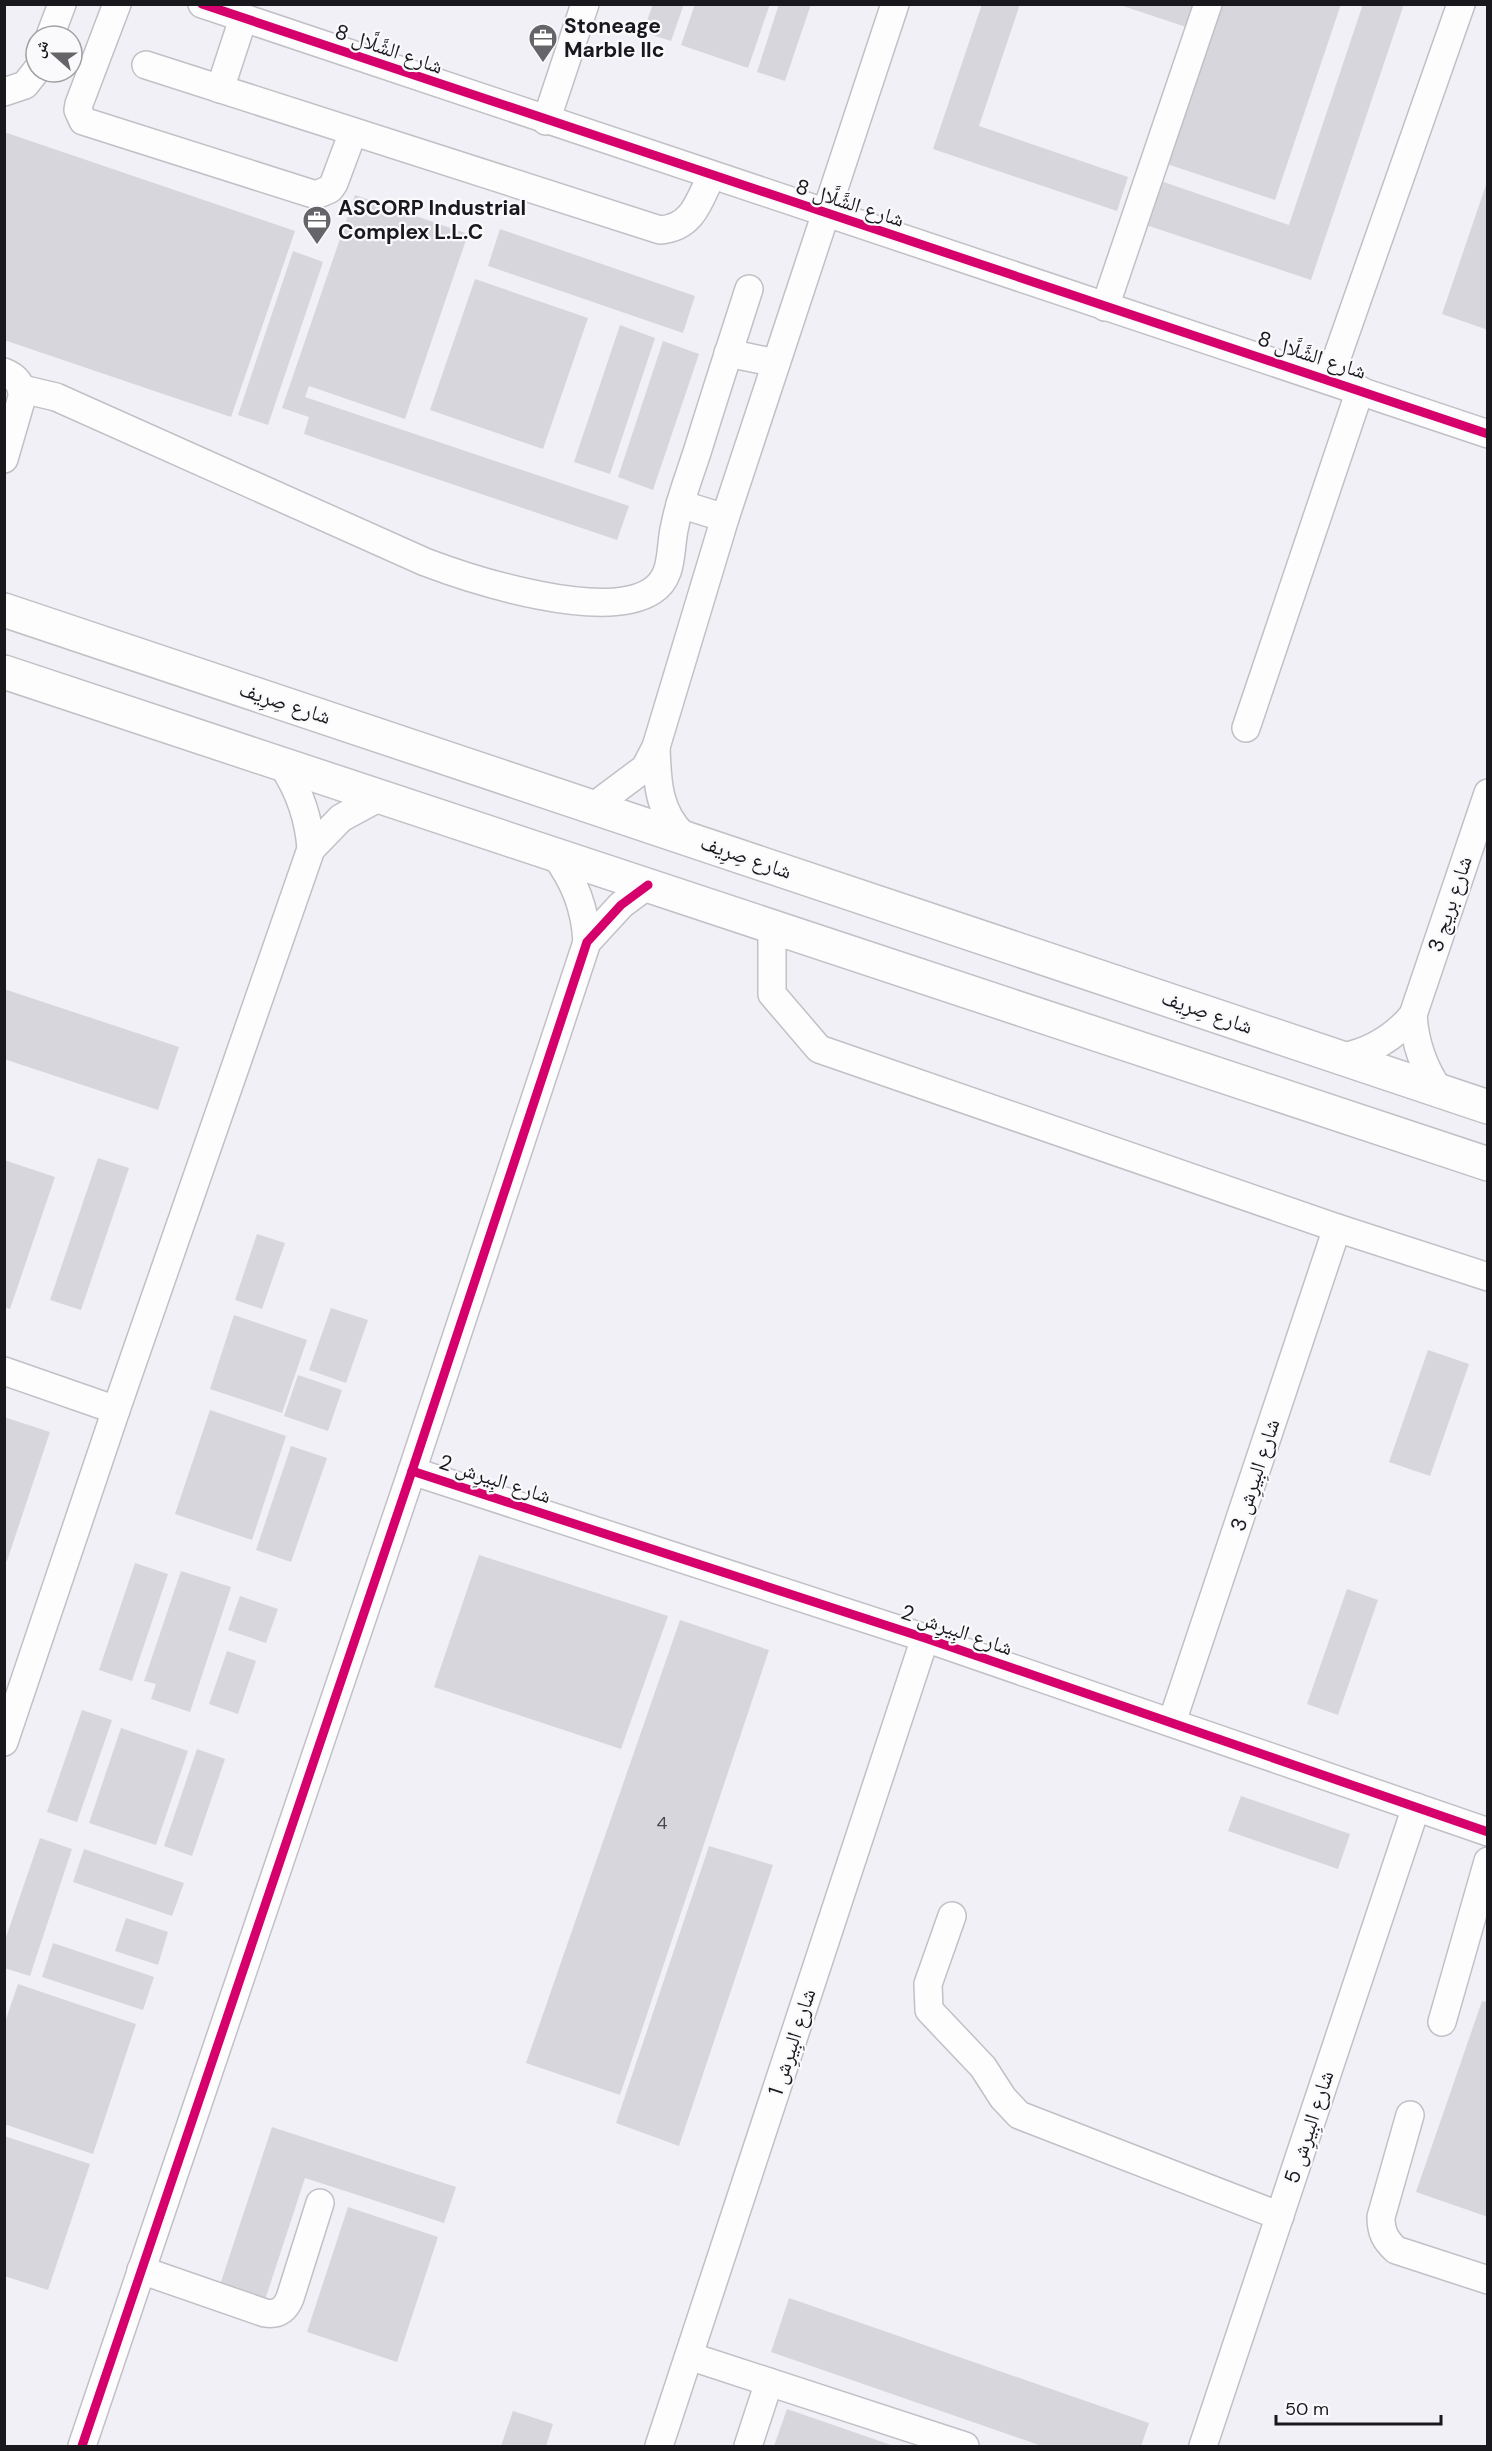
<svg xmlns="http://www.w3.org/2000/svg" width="1492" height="2451" font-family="'DM Sans','Noto Naskh Arabic',sans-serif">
	<rect width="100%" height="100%" fill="#f0f0f6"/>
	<!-- building -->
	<g fill="#d6d6dc">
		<path d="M 653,4 L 684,4 L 671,41 L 643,32 Z"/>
		<path d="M 695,4 L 770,4 L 748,68 L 681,45 Z"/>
		<path d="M 779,4 L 811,4 L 785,81 L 757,72 Z"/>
		<path d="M 982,4 L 1020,4 L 979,126 L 1128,177 L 1117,211 L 933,149 Z"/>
		<path d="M 1117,4 L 1203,4 L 1195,30 Z"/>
		<path d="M 1217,4 L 1341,4 L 1275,200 L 1164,163 Z"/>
		<path d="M 1363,4 L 1404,4 L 1311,280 L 1140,223 L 1155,179 L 1289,225 Z"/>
		<path d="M 4,132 L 295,231 L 231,417 L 4,340 Z"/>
		<path d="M 1487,182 L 1488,182 L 1488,330 L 1442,314 Z"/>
		<path d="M 355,195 L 468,234 L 405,419 L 309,386 L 305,397 L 629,506 L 617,540 L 304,434 L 309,417 L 282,408 Z"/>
		<path d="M 500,229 L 695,296 L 683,333 L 488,266 Z"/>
		<path d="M 293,251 L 323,262 L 268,425 L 238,415 Z"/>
		<path d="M 475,279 L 588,318 L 543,449 L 430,410 Z"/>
		<path d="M 620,325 L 655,338 L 610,474 L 574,462 Z"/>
		<path d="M 663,341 L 699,354 L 653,490 L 618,477 Z"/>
		<path d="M 4,989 L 179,1047 L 158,1110 L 4,1059 Z"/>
		<path d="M 98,1158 L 129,1168 L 81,1310 L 50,1300 Z"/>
		<path d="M 4,1160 L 55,1177 L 10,1309 L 4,1307 Z"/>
		<path d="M 257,1234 L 285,1243 L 262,1309 L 235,1300 Z"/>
		<path d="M 331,1308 L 368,1320 L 346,1383 L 309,1370 Z"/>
		<path d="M 234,1315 L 307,1340 L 282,1413 L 210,1389 Z"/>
		<path d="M 1428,1350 L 1469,1364 L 1430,1476 L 1389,1462 Z"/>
		<path d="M 298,1375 L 342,1390 L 328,1431 L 284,1416 Z"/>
		<path d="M 210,1410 L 286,1436 L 252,1540 L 175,1514 Z"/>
		<path d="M 4,1417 L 50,1432 L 7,1561 L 4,1560 Z"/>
		<path d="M 291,1446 L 327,1458 L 291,1562 L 256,1550 Z"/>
		<path d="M 479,1555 L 668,1616 L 621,1749 L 434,1687 Z"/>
		<path d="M 135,1563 L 168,1574 L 132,1681 L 99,1670 Z"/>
		<path d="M 181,1571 L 231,1587 L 190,1712 L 151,1699 L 156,1684 L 144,1681 Z"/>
		<path d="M 1347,1589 L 1378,1600 L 1338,1715 L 1307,1704 Z"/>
		<path d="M 240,1596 L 278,1609 L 266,1643 L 228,1630 Z"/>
		<path d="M 680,1620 L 769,1650 L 620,2095 L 526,2063 Z"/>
		<path d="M 227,1651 L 256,1661 L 238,1714 L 209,1704 Z"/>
		<path d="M 82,1710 L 112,1720 L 77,1822 L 47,1812 Z"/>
		<path d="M 121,1728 L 188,1751 L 156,1845 L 89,1823 Z"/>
		<path d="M 197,1749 L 225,1759 L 192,1856 L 164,1846 Z"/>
		<path d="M 1241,1796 L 1350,1834 L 1338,1869 L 1228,1831 Z"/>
		<path d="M 40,1838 L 72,1849 L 30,1976 L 4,1968 L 4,1943 Z"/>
		<path d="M 709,1846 L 773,1865 L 679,2146 L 616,2123 Z"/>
		<path d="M 84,1849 L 184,1883 L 172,1916 L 73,1882 Z"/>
		<path d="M 126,1918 L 168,1932 L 158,1965 L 115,1951 Z"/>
		<path d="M 53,1943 L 154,1977 L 143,2010 L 42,1977 Z"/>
		<path d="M 18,1984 L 136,2024 L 93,2154 L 4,2124 L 4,2025 Z"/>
		<path d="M 1482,2001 L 1488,2002 L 1488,2217 L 1416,2192 Z"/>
		<path d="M 272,2127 L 456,2187 L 444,2223 L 305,2178 L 264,2303 L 219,2288 Z"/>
		<path d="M 4,2136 L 90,2164 L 48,2290 L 4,2276 Z"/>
		<path d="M 348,2207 L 438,2237 L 397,2362 L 307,2332 Z"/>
		<path d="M 789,2298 L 1149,2423 L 1141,2446 L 1042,2446 L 771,2352 Z"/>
		<path d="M 787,2409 L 894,2446 L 774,2446 Z"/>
		<path d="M 513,2411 L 553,2424 L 546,2446 L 501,2446 Z"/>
	</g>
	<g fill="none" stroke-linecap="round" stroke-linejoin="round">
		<!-- minor casing -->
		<g stroke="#c1c0c6" stroke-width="30">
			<g id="minor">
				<path d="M 117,4 L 79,104 L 78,110 L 83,121 L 316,195 L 330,189 L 334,183 L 353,132"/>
				<path d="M 202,4 L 1488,434"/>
				<path d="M 50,36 L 62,4"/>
				<path d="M 146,65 L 660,230 C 692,228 699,202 711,176"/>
				<path d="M 220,89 L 243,19"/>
				<path d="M 4,92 L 25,85 L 36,71"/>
				<path d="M 546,121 L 585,4"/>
				<path d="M 1105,307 L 1208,4"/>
				<path d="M 728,353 L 776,363"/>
				<path d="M 4,372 C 17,377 22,384 22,397 L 4,459"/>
				<path d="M 1329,380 L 1461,4"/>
				<path d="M 22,389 L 56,397 L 425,562 C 475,581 604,622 652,591 C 675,576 669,548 675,525 C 680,498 691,472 699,446 C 715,394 732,342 749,289"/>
				<path d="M 680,504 L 725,518"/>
				<path d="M 1246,728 L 1360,390"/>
				<path d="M 656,747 C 657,780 658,813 684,836"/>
				<path d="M 283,766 C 300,792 309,818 311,849"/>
				<path d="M 594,806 L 645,768 L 656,747 L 725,518 L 895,4"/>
				<path d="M 555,855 C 575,882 585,908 587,942"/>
				<path d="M 772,926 L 772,994 L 819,1049 L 1337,1228 L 1488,1277"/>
				<path d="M 1413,1015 C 1415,1044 1423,1067 1439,1090"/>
				<path d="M 1343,1057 C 1372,1051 1394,1038 1413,1015 L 1488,793"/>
				<path d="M 4,1371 L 116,1410"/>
				<path d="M 412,1471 L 925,1638 L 1488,1832"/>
				<path d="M 1172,1722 L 1337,1228"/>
				<path d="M 4,1742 L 116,1410 L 311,849 L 341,818 L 378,798"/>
				<path d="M 952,1916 L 928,1984 L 929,2010 L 983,2067 L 1003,2098 L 1019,2115 L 1280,2216"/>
				<path d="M 1442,2022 L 1488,1861"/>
				<path d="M 1410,2115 L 1381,2217 C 1381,2232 1385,2240 1396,2250 L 1488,2280"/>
				<path d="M 141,2270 L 265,2313 C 278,2315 285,2310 290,2298 L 320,2203"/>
				<path d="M 689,2356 L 965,2446"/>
				<path d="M 82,2446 L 412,1471 L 587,942 L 621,905 L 648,885"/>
				<path d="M 659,2446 L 925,1638"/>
				<path d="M 748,2446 L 769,2382"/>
				<path d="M 1203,2446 L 1416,1807"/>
			</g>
		</g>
		<!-- major casing -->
		<g stroke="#c1c0c6" stroke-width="36">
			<g id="major">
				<path d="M 4,610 L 1488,1107"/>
				<path d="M 4,672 L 1488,1164"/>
			</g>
		</g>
		<!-- minor -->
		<use href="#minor" stroke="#fdfdfe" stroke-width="27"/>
		<!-- major -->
		<use href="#major" stroke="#fdfdfe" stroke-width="33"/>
		<!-- cycleway casing -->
		<g stroke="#fafafd" stroke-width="13">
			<g id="cycleway">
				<path d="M 202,4 L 1488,434"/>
				<path d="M 412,1471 L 925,1638 L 1488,1832"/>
				<path d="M 82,2446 L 412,1471 L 587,942 L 621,905 L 648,885"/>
			</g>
		</g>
		<!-- cycleway -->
		<use href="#cycleway" stroke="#d6006c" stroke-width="9"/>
	</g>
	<!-- icons -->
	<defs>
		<g id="office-pin" transform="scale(1.5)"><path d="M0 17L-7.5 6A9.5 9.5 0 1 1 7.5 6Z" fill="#646469" stroke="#fafafd"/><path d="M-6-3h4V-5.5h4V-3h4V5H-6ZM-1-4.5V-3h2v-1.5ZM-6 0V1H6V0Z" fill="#fff"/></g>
	</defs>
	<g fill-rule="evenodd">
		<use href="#office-pin" x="543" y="38"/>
		<use href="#office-pin" x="317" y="220"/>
	</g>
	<g text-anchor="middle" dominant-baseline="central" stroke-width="4.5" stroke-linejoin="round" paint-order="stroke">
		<!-- number labels -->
		<g font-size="18" fill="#48484d">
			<text x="662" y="1823">4</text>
		</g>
		<!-- poi labels -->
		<g font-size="21" font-weight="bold" fill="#18181d" stroke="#fafafd" text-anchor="start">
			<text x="564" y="26">Stoneage<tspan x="564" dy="24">Marble llc</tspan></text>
			<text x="338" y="208">ASCORP Industrial<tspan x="338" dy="24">Complex L.L.C</tspan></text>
		</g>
		<!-- street labels -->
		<g font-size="21" fill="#18181d" stroke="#fafafd">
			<text transform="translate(389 49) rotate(19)">شارع الشَّلَّال 8</text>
			<text transform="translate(850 203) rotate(18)">شارع الشَّلَّال 8</text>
			<text transform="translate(1312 355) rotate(18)">شارع الشَّلَّال 8</text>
			<text transform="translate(285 703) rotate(18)">شارع صِرِيف</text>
			<text transform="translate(746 857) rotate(19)">شارع صِرِيف</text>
			<text transform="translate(1450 904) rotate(-72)">شارع بريج 3</text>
			<text transform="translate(1207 1012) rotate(19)">شارع صِرِيف</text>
			<text transform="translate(1255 1475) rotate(-72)">شارع البِيرِش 3</text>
			<text transform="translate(495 1479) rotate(18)">شارع البِيرِش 2</text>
			<text transform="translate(957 1630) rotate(19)">شارع البِيرِش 2</text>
			<text transform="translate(792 2042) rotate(-72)">شارع البِيرِش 1</text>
			<text transform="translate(1309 2127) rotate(-72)">شارع البِيرِش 5</text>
		</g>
	</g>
	<!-- border -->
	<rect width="1492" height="2451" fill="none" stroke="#18181d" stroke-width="12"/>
	<!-- north arrow -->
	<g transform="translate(54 54) rotate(291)"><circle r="28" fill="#fafafd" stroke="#a0a0a3" stroke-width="1.5"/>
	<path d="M0-4.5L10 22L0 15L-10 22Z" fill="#646469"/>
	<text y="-9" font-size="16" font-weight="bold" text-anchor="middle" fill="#18181d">ش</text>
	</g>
	<!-- scale -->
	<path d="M1276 2415v9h165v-9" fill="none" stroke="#18181d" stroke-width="3"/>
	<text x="1285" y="2415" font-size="18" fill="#18181d" stroke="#fafafd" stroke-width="4.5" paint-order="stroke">50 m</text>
</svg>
